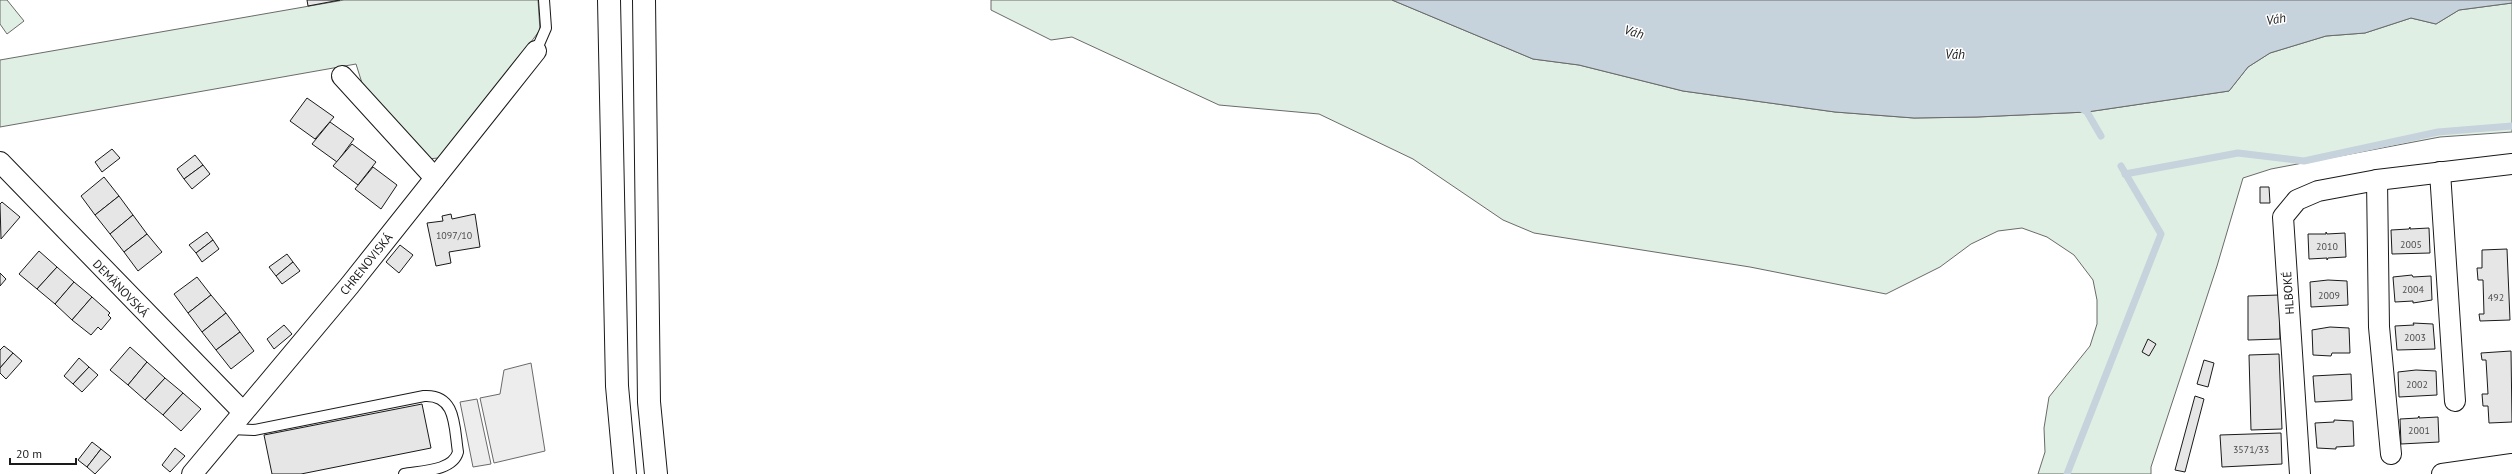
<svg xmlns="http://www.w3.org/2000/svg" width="2512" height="474" font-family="'PT Sans',sans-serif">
	<rect width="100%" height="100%" fill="#fff"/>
	<!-- green -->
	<g fill="#e0efe3" stroke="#6a6a6a">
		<path d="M 0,0 L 7,0 L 24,21 L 7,34 L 0,24 Z"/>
		<path d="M 344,0 L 538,0 L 540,30 L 450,149 L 438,158 L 428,159 L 362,83 L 356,64 L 0,127 L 0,60 Z"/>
		<path d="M 991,0 L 1392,0 L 1533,59 L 1579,65 L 1683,91 L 1835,112 L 1914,118 L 1977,117 L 2087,112 L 2229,91 L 2248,67 L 2270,53 L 2326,36 L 2365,33 L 2411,18 L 2436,24 L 2459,10 L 2512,3 L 2512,132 L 2440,137 L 2271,169 L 2243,178 L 2217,266 L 2151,467 L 2151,474 L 2038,474 L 2045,452 L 2044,428 L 2049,397 L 2090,346 L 2097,324 L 2097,300 L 2093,280 L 2074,255 L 2047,237 L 2022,228 L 1998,231 L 1971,244 L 1940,267 L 1886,294 L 1750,267 L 1534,233 L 1503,220 L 1413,159 L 1319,114 L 1219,105 L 1072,37 L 1051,40 L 991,10 Z"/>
	</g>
	<!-- parking -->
	<g fill="#ededed" stroke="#6a6a6a">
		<path d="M 531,363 L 545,451 L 494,463 L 480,398 L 500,394 L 504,370 Z"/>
		<path d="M 477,399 L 491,464 L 473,467 L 460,402 Z"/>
	</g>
	<!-- water -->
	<path fill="#c6d2dc" stroke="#6a6a6a" d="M 1392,0 L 2512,0 L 2512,3 L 2459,10 L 2436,24 L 2411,18 L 2365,33 L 2326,36 L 2270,53 L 2248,67 L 2229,91 L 2087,112 L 1977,117 L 1914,118 L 1835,112 L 1683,91 L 1579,65 L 1533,59 Z"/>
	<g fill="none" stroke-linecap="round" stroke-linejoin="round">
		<!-- stream -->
		<g stroke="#c6d2dc" stroke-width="7">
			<path d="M 2079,107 L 2087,112 L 2101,136"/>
			<path d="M 2125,174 L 2238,153 L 2304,161 L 2438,132 L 2512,126"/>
			<path d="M 2067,474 L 2161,234 L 2121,166"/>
		</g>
	</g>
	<!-- building -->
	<g fill="#e6e6e6" stroke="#1a1a1a">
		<path d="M 307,0 L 340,0 L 308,6 Z"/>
		<path d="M 307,98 L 334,117 L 315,139 L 290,121 Z"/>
		<path d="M 330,122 L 354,139 L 337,162 L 312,144 Z"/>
		<path d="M 352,144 L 376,162 L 358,185 L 333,166 Z"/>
		<path d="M 112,149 L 120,158 L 102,172 L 95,162 Z"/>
		<path d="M 195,155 L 203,165 L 184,179 L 177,169 Z"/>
		<path d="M 203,165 L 210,174 L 192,189 L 184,179 Z"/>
		<path d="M 373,167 L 397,185 L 381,209 L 355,189 Z"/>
		<path d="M 104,177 L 119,196 L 95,215 L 81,196 Z"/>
		<path d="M 2260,187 L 2269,187 L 2270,203 L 2260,203 Z"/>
		<path d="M 119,196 L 133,215 L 110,234 L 95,215 Z"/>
		<path d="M 2,202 L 20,217 L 1,239 L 0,204 Z"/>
		<path d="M 451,214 L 452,219 L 475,214 L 480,247 L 449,252 L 451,263 L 436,266 L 427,223 L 443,221 L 442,216 Z"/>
		<path d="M 133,215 L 147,234 L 124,252 L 110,234 Z"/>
		<path d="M 2410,227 L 2410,229 L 2429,228 L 2430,253 L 2392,254 L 2391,230 L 2409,229 Z"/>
		<path d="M 207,232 L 213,240 L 196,253 L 189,245 Z"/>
		<path d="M 2326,232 L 2327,234 L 2345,233 L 2346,257 L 2328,258 L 2327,260 L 2327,258 L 2309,259 L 2308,234 L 2326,234 Z"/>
		<path d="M 147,234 L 162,252 L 138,271 L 124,252 Z"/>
		<path d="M 213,240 L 219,249 L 202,262 L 196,253 Z"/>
		<path d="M 400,245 L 413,255 L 399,273 L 386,262 Z"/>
		<path d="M 2507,249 L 2510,320 L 2480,321 L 2479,314 L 2484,314 L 2483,280 L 2478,280 L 2477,268 L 2482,268 L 2482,250 Z"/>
		<path d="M 39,251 L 57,267 L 37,289 L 19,274 Z"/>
		<path d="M 287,254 L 293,262 L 276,276 L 269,267 Z"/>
		<path d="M 293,262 L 300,271 L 282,284 L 276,276 Z"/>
		<path d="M 57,267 L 74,282 L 55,304 L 37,289 Z"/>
		<path d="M 0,273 L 6,279 L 0,286 Z"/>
		<path d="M 2412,275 L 2413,277 L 2431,276 L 2432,300 L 2413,303 L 2413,301 L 2395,302 L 2393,277 Z"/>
		<path d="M 197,277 L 211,295 L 188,313 L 174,294 Z"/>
		<path d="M 2328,280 L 2347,281 L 2348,305 L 2311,307 L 2310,282 Z"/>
		<path d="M 74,282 L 92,297 L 72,320 L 55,304 Z"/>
		<path d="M 211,295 L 226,313 L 202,332 L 188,313 Z"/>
		<path d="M 2279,295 L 2280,339 L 2248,340 L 2248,296 Z"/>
		<path d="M 92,297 L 110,313 L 108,315 L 111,318 L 101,330 L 98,327 L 91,335 L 72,320 Z"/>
		<path d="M 226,313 L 240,332 L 216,350 L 202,332 Z"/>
		<path d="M 2413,323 L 2433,324 L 2435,349 L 2397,350 L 2395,326 L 2414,325 Z"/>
		<path d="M 284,325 L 292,334 L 274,349 L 267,339 Z"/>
		<path d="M 2330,327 L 2349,328 L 2350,353 L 2332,353 L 2331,356 L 2313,355 L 2312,330 Z"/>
		<path d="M 240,332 L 254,351 L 231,369 L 216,350 Z"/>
		<path d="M 2148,339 L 2156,344 L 2149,356 L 2142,352 Z"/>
		<path d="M 4,346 L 13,353 L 0,368 L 0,350 Z"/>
		<path d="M 130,347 L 147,362 L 128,385 L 110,370 Z"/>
		<path d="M 2511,351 L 2512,422 L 2489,423 L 2488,406 L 2483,406 L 2482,394 L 2488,394 L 2486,360 L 2482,360 L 2481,353 Z"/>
		<path d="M 13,353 L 22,361 L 6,379 L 0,373 L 0,368 Z"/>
		<path d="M 2279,354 L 2282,429 L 2251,430 L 2249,355 Z"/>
		<path d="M 79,358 L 89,367 L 73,384 L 64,376 Z"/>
		<path d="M 2204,360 L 2214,363 L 2208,387 L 2197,384 Z"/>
		<path d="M 147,362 L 165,378 L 145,400 L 128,385 Z"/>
		<path d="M 89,367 L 98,375 L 82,392 L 73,384 Z"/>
		<path d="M 2416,370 L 2436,371 L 2437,395 L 2399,397 L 2398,372 Z"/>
		<path d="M 2351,374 L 2352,400 L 2315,402 L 2313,376 Z"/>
		<path d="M 165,378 L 183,393 L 163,415 L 145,400 Z"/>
		<path d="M 183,393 L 201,409 L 181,431 L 163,415 Z"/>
		<path d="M 2195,396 L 2204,399 L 2185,472 L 2175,470 Z"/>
		<path d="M 422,404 L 431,448 L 301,474 L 272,474 L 264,435 Z"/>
		<path d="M 2419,416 L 2419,418 L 2438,417 L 2439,442 L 2401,444 L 2400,419 L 2418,418 Z"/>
		<path d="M 2334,420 L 2353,421 L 2354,446 L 2336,447 L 2336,449 L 2317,448 L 2315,423 L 2334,422 Z"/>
		<path d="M 2281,433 L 2282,464 L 2222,467 L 2220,435 Z"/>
		<path d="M 92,442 L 101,449 L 87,467 L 78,460 Z"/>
		<path d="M 175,448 L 185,456 L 170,472 L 162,465 Z"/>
		<path d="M 101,449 L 111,457 L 95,474 L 87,467 Z"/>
	</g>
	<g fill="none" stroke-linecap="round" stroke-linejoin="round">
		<!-- service casing -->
		<g stroke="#1a1a1a" stroke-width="12">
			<g id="service">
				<path d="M 536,51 L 546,28 L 544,0"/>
				<path d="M 230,429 L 254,430 L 424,396 C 457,394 454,428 458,452 C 453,471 421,471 404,474"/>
			</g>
		</g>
		<!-- minor casing -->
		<g stroke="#1a1a1a" stroke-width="22">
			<g id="minor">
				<path d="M 342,76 L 435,178"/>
				<path d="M 0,162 L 243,412"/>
				<path d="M 2440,172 L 2455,401"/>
				<path d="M 2377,180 L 2379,327 L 2391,454"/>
				<path d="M 192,474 L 350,285 L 536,51"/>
				<path d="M 2300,474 L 2283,217 L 2297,200 L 2318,191 L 2377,180 L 2512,164"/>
				<path d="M 2442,474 L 2512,464"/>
			</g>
		</g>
		<!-- secondary casing -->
		<g stroke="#1a1a1a" stroke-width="24">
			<g id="secondary">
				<path d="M 609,0 L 617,386 L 625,474"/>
				<path d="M 644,0 L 649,402 L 656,474"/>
			</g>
		</g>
		<!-- service -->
		<use href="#service" stroke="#fff" stroke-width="10"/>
		<!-- minor -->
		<use href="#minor" stroke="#fff" stroke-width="20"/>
		<!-- secondary -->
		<use href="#secondary" stroke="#fff" stroke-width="22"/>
	</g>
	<g text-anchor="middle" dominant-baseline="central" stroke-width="3" stroke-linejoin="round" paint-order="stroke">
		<!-- number labels -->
		<g font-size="10" fill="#4d4d4d">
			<text x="454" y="235">1097/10</text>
			<text x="2411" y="244">2005</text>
			<text x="2327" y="246">2010</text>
			<text x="2413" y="289">2004</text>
			<text x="2329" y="295">2009</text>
			<text x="2496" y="297">492</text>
			<text x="2415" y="337">2003</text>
			<text x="2417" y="384">2002</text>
			<text x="2419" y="430">2001</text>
			<text x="2251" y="449">3571/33</text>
		</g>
		<!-- street labels -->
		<g font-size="12" fill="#1a1a1a" stroke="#fff">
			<text transform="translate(366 264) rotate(-51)">CHRENOVISKÁ</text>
			<text transform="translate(121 288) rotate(46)">DEMÄNOVSKÁ</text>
			<text transform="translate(2288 293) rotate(-94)">HLBOKÉ</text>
		</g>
		<!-- water labels -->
		<g font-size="13" font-style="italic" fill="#1a1a1a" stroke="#fff">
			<text transform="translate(2276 19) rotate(-10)">Váh</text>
			<text transform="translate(1634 32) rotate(16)">Váh</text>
			<text x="1955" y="54">Váh</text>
		</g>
	</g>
	<!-- scale -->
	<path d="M10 458v6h66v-6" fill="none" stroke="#1a1a1a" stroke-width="2"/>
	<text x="16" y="458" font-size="12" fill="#1a1a1a" stroke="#ffffff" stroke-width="3" paint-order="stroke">20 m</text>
</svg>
